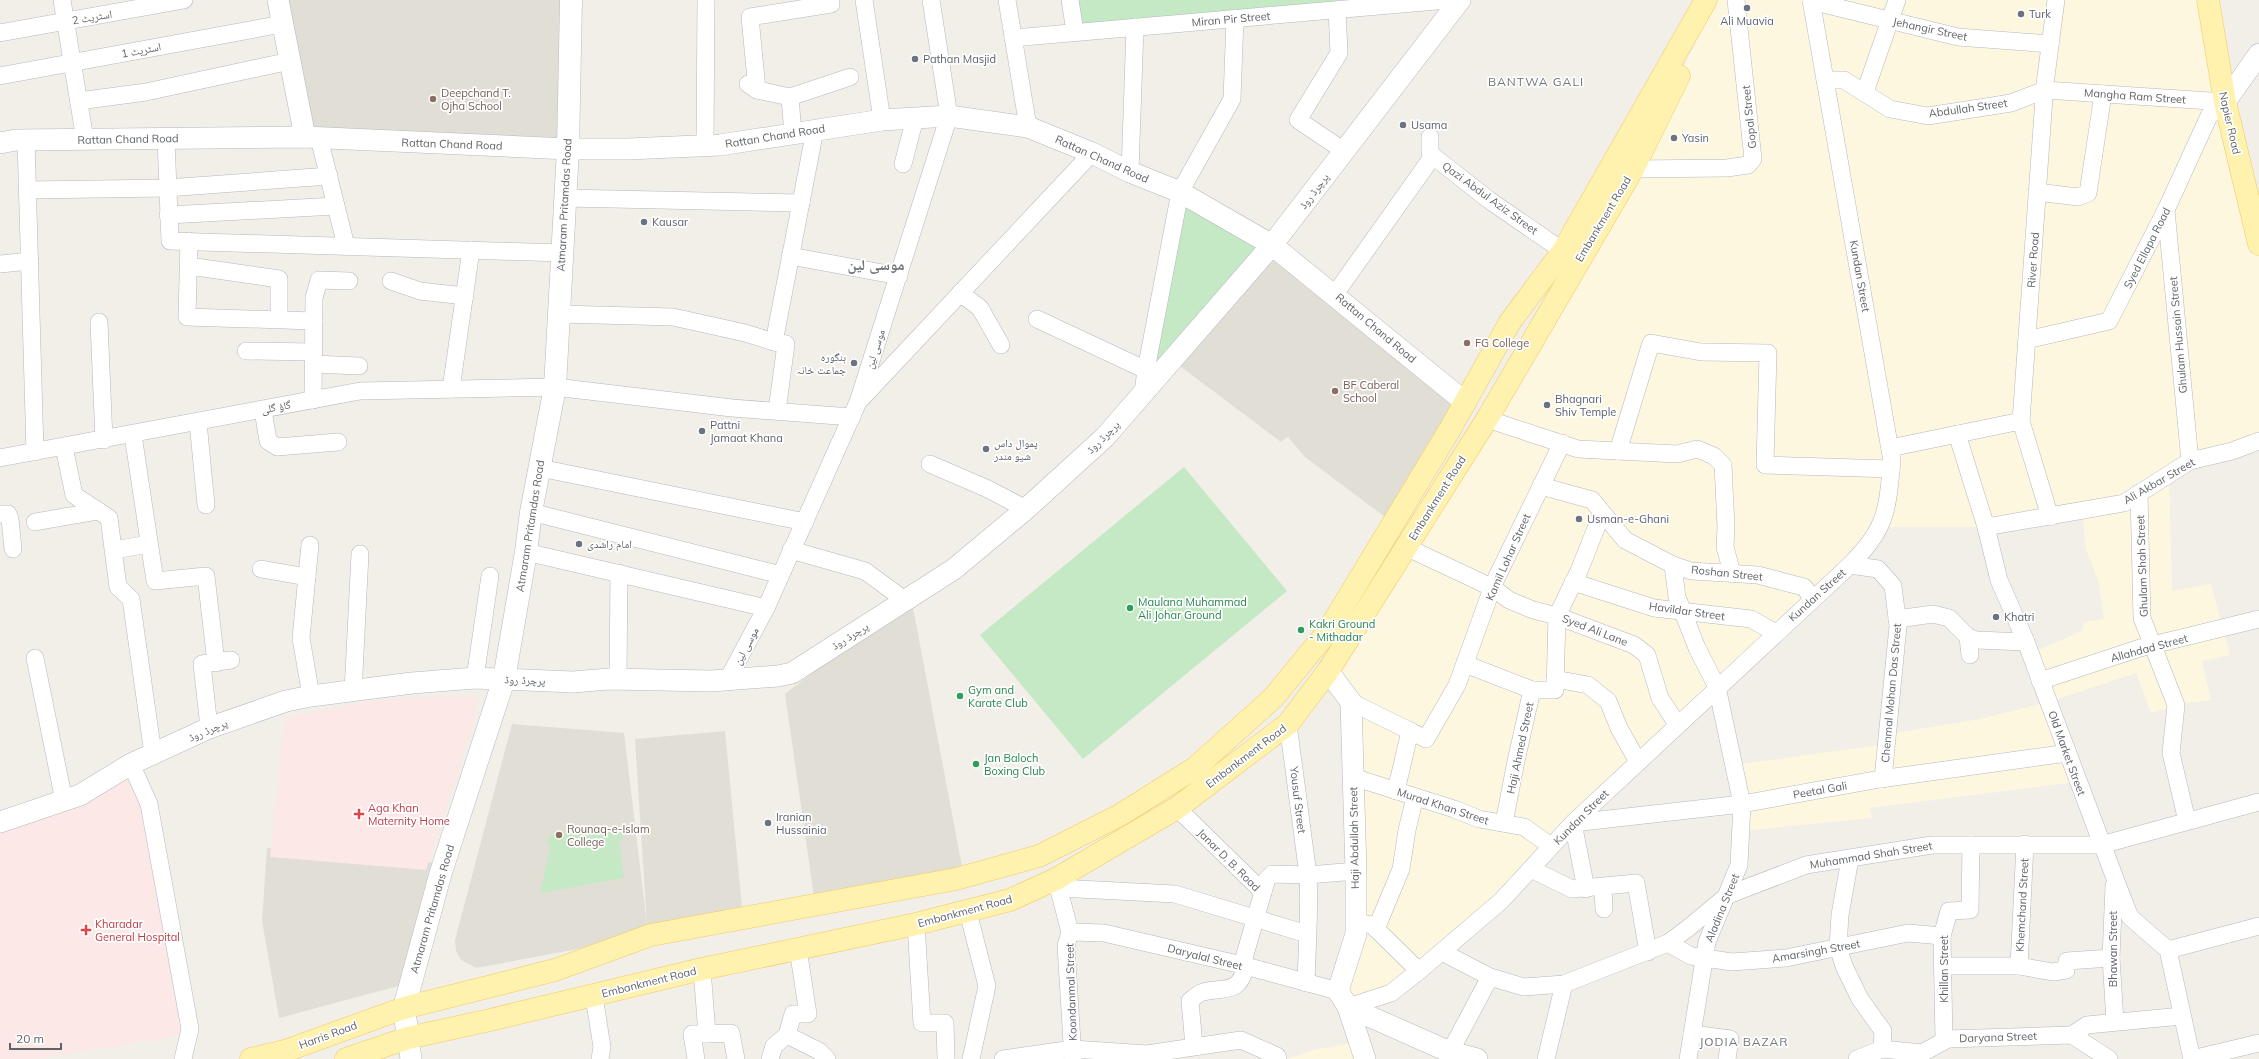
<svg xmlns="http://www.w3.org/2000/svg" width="2259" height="1059" font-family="Mulish,'Noto Naskh Arabic',sans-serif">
	<rect width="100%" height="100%" fill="#f1efe8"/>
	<!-- commercial -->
	<g fill="#fef7e0">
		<path d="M 1717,0 L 2208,0 L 2259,244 L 2259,444 L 2169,474 L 2172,591 L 2211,584 L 2230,655 L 2202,661 L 2211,700 L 2187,703 L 2151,713 L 2136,673 L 2049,702 L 2078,782 L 1870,808 L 1872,818 L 1741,831 L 1734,765 L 1887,744 L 1888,734 L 1980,719 L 2048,702 L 2029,654 L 2082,631 L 2084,622 L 2104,619 L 2098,580 L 2086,549 L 2082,511 L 1986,527 L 1881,527 L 1419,971 L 1348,1007 L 1338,991 L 1356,934 L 1351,702 L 1328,671 L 1633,169 Z"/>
		<path d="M 1359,1042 L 1365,1059 L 1287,1059 L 1313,1050 Z"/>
	</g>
	<!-- education -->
	<g fill="#e1ded6">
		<path d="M 278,0 L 571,0 L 568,149 L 305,137 Z"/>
		<path d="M 1272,245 L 1467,398 L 1393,523 L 1305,457 L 1288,437 L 1281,442 L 1172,360 Z"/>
		<path d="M 911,597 L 964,877 L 815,904 L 785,694 Z"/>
		<path d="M 512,724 L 624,733 L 647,925 L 635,739 L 725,731 L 743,918 L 476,968 L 461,960 L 456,951 L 455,940 Z"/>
		<path d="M 267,848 L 438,863 L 402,985 L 279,1018 L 262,921 Z"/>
	</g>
	<!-- medical -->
	<g fill="#fce8e6">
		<path d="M 469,696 L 478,699 L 472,727 L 426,870 L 270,857 L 285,718 L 358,703 L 404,698 Z"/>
		<path d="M 131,764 L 149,804 L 190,1034 L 36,1059 L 0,1059 L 0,826 Z"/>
	</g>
	<!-- green -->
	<g fill="#c5e8c5">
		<path d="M 1071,0 L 1338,0 L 1337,10 L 1075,32 Z"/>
		<path d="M 1186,208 L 1272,245 L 1143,393 Z"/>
		<path d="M 1184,467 L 1287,591 L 1083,759 L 980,635 Z"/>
		<path d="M 620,826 L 623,841 L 619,841 L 624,878 L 540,893 L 551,845 L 547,844 L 550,835 Z"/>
	</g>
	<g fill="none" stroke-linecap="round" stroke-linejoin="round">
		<!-- minor casing -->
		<g stroke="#b5b8bc" stroke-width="18">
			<g id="minor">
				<path d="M 62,0 L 85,140"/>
				<path d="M 864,0 L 882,120"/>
				<path d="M 1007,0 L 1028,127"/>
				<path d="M 1070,0 L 1075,32"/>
				<path d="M 1811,1 L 1958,37 L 2050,44"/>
				<path d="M 1337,10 L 1339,53 L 1298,120 L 1344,151"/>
				<path d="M 0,33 L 184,0"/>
				<path d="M 1013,38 L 1448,0"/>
				<path d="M 0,76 L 282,24"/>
				<path d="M 1825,80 L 1844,80 L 1890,109 L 1928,116 L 2011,103 L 2045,90 L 2225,102"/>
				<path d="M 748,84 L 757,90 L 790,97 L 850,77"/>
				<path d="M 757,90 L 750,17 L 831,4"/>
				<path d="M 1865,92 L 1897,0"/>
				<path d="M 790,97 L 793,134"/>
				<path d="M 79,101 L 146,92 L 290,61"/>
				<path d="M 1430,137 L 1430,152 L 1433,156 L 1489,200 L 1563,251"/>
				<path d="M 319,138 L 346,246"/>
				<path d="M 166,139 L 170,241 L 562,253"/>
				<path d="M 26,140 L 35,452"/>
				<path d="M 705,145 L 706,0"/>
				<path d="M 903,164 L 915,118"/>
				<path d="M 1633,169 L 1727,168 L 1748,165 L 1753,159 L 1736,0"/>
				<path d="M 1130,172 L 1135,27"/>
				<path d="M 28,190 L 167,188 L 329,176"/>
				<path d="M 2037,192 L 2078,197 L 2088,193 L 2103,94"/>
				<path d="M 565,198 L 801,203"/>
				<path d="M 2166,210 L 2190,461"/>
				<path d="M 168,215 L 336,206"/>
				<path d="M 189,241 L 187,317 L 314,321"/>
				<path d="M 790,256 L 899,276"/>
				<path d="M 0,264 L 30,261"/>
				<path d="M 189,266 L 279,279 L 279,319"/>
				<path d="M 391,281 L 420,291 L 465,296"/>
				<path d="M 960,293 L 980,308 L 1001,345"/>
				<path d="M 1335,294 L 1433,156"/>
				<path d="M 559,314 L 673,317 L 745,333 L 774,342 L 815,130"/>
				<path d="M 1037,319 L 1146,370"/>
				<path d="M 99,322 L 104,440"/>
				<path d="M 2027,340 L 2109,321 L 2166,210 L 2209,116 L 2225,102"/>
				<path d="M 774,342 L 786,344 L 777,411"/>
				<path d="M 246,351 L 314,352"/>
				<path d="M 313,364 L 359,366"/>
				<path d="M 451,389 L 471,250"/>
				<path d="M 1143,393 L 1146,370 L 1180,192 L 1232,99 L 1235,18"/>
				<path d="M 861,399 L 1092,153"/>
				<path d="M 313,400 L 314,298 L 319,280 L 349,281"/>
				<path d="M 263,410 L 268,441 L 277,447 L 338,442"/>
				<path d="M 1487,419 L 1578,449 L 1677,454 L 1697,449 L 1714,456 L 1723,465 L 1726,527 L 1725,547 L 1732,573"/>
				<path d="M 198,422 L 206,505"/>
				<path d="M 1957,434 L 1986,527 L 1999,580 L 2026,642 L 2122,897 L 2130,917 L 2168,950 L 2192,1059"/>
				<path d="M 133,435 L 155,581 L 206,576 L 216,663"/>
				<path d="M 64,447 L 74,495 L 109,518 L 118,587 L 131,599 L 153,754"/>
				<path d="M 1890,448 L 2021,421"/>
				<path d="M 1618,451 L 1651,343 L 1701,352 L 1768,353 L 1765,465 L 1891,469"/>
				<path d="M 0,458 L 360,391 L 555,387 L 732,408 L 852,417"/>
				<path d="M 930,464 L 988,489 L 1026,509"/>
				<path d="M 540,468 L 805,522"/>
				<path d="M 1541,486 L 1592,500 L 1625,540 L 1673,565 L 1691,571 L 1758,575 L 1788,583 L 1804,587 L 1813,599"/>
				<path d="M 2139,493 L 2142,618 L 2176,705 L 2171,753 L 2187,821"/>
				<path d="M 531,512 L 781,575"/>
				<path d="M 0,514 L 8,514 L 10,519 L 13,549"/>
				<path d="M 2050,517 L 2021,421 L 2045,84 L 2056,0"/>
				<path d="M 35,522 L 98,511"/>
				<path d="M 1986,527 L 2124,503 L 2190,461 L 2232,451 L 2259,441"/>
				<path d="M 310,545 L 301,638 L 311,696"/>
				<path d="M 1406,547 L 1493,588 L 1509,600 L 1533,610 L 1557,616 L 1634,645 L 1647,655 L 1660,698 L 1677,724"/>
				<path d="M 114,550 L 149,544"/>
				<path d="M 791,550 L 865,571 L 906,601"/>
				<path d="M 526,552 L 766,608"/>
				<path d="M 1673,565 L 1677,597 L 1697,648 L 1717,687 L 1742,804 L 1739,865 L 1707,942 L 1688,1059"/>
				<path d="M 1850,565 L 1878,569 L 1893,586 L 1898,626 L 1883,779"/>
				<path d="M 261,569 L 307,577"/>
				<path d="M 1573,582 L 1654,608 L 1751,619 L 1776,633"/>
				<path d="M 1897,619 L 1933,614 L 1949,618 L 1968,637 L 1976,640 L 2026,642"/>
				<path d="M 1968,637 L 1970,655"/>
				<path d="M 35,658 L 64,801"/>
				<path d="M 1465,664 L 1532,690"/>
				<path d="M 475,678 L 490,576"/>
				<path d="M 618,679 L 619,573"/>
				<path d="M 728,679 L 766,608 L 858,402 L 949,116 L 931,0"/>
				<path d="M 1555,679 L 1588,685 L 1608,701 L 1619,728 L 1638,762"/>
				<path d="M 2040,681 L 2140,648 L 2259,619"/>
				<path d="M 353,692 L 360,554"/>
				<path d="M 1351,702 L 1410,731 L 1396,791"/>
				<path d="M 209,728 L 202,664 L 231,660"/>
				<path d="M 1410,731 L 1426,739 L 1457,685 L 1494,583 L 1562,443"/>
				<path d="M 131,764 L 149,804 L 190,1029 L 183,1059"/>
				<path d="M 1353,777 L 1454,809 L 1479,819 L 1524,827 L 1551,846"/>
				<path d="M 1177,808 L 1263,892 L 1242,965"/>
				<path d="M 1504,823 L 1516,761 L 1532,690 L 1555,690 L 1557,616 L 1579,571 L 1602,513"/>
				<path d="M 1850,859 L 1840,915 L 1838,947 L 1844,966 L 1860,999 L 1883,1031 L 1882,1049"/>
				<path d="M 1531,869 L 1572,889 L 1636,883 L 1648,952"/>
				<path d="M 1056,879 L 1070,932 L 1066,946 L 1073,1059"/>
				<path d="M 2114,885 L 2111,958 L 2115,1021"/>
				<path d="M 1603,887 L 1604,909"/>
				<path d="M 1059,888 L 1175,894 L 1307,934"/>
				<path d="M 1586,889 L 1573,823 L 1742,804 L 1880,779 L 2068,753"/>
				<path d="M 1263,892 L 1267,879 L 1272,874 L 1308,875 L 1288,724"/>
				<path d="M 968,912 L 987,986 L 971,1059"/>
				<path d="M 916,924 L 922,1023 L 945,1023 L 946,1059"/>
				<path d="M 1367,924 L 1372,925 L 1419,971"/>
				<path d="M 1376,929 L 1401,869 L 1407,830 L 1415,797"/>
				<path d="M 1070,932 L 1104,933 L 1242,965 L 1338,991"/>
				<path d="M 1668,943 L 1691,956 L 1732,962 L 1786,958 L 1908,933 L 1942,936"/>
				<path d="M 2168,950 L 2259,926"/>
				<path d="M 1442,952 L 1490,977 L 1524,987 L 1564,984 L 1668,943 L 1687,929 L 1728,895 L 1806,865 L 1932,845 L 2101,845 L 2259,802"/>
				<path d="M 1943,966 L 2019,966 L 2053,972 L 2066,970 L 2067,961 L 2111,958"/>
				<path d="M 2019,966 L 2025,844"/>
				<path d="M 1306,983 C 1307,947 1310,911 1308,875 L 1356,871"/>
				<path d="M 594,996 L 602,1047 L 600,1059"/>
				<path d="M 1348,1007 L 1391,993 L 1419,971 L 1501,901 L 1573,823 L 1850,565 C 1887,528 1887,511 1892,461 L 1811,0"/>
				<path d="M 707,1034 L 731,1033 L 736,1059"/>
				<path d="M 1692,1034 L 1730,1039 L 1727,1059"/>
				<path d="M 787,1035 L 819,1051 L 827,1059"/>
				<path d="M 2072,1035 L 2087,1025 L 2182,1016"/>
				<path d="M 1944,1041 L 1942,936 L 1949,911 L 1970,910 L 1971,845"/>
				<path d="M 1194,1046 L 1190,1001 C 1194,998 1198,993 1203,992 C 1225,987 1240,994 1245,967"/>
				<path d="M 696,1059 L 692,1034 L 707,1034 L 702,969"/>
				<path d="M 770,1059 L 774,1046 L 787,1035 L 793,1014 L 808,1014 L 798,949"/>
				<path d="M 1003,1059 L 1073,1049 L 1147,1054 L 1241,1040 L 1277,1056 L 1278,1059"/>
				<path d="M 1451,1059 L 1450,1052 L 1490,977"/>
				<path d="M 1546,1059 L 1564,984"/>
				<path d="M 1857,1059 L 1882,1049 L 1922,1053 L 1948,1039 L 2072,1035 L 2109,1059"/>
				<path d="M 2192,1059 L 2259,1043"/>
			</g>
		</g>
		<!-- tertiary casing -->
		<g stroke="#b5b8bc" stroke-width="22">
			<g id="tertiary">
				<path d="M 278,0 L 305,137"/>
				<path d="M 2225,102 L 2259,54"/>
				<path d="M 0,143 L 16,140 L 305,137 L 568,149 L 628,149 L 720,145 L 882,120 L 949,116 L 1028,127 L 1092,153 L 1130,172 L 1180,192 L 1272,245 L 1465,402"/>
				<path d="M 1328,671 L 1351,702 L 1356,871 L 1356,934 L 1338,991 L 1348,1007 L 1365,1059"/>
				<path d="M 0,822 L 80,795 L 131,764 L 209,728 L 286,701 L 311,696 L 412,683 L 475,678 L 573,682 L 609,679 L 711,681 L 778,676 L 792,673 L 954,569 L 1026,509 L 1105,437 L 1272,245 L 1460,0"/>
				<path d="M 1348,1007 L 1450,1052 L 1477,1059"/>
				<path d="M 408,1038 L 411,1059"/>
			</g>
		</g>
		<!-- secondary casing -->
		<g stroke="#b6babf" stroke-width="23">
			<path id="secondary" d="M 408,1038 L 404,1008 L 441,872 L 504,679 L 526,552 L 531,512 L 555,387 L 568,149 L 571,0"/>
		</g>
		<!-- primary casing -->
		<g stroke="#f2c960" stroke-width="23">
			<g id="primary">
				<path d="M 2208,0 L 2225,102 L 2259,244"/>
				<path d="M 251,1059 L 285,1051 L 404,1008 L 555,970 L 651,935 L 956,879 L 1039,856 L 1120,815 L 1195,768 L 1273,698 L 1328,631 L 1449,431 L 1510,322 L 1563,251 L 1706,0"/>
				<path d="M 346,1059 L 408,1038 L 490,1020 L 702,969 L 916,924 L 1010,900 L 1056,879 L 1177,808 L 1288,724 L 1328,671 L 1487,419 L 1633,169 L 1679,76"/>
			</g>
		</g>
		<!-- minor -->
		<use href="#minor" stroke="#fff" stroke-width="17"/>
		<!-- tertiary -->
		<use href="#tertiary" stroke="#fff" stroke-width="21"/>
		<!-- secondary -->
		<use href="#secondary" stroke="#fff" stroke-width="22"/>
		<!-- primary -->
		<use href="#primary" stroke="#fff2af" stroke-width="22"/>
	</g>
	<!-- markers -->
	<g fill="#6b7280" stroke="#fff" stroke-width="1.5">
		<circle cx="1747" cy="8" r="4"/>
		<circle cx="2021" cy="14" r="4"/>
		<circle cx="915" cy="59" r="4"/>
		<circle cx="1403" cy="125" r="4"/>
		<circle cx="1674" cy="138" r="4"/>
		<circle cx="644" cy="222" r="4"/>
		<circle cx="854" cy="363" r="4"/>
		<circle cx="1547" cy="405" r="4"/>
		<circle cx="702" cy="431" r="4"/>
		<circle cx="986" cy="449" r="4"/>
		<circle cx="1579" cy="519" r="4"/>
		<circle cx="579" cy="544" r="4"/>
		<circle cx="1996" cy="617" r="4"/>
		<circle cx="768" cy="823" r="4"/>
	</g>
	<g fill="#8d6e63" stroke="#fff" stroke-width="1.5">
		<circle cx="433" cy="99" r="4"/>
		<circle cx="1467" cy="343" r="4"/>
		<circle cx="1335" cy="391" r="4"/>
		<circle cx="559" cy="835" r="4"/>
	</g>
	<g fill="#2e9e5b" stroke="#fff" stroke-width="1.5">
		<circle cx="1130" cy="608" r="4"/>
		<circle cx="1301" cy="630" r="4"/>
		<circle cx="960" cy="696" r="4"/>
		<circle cx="976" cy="764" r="4"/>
	</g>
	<g fill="#e0444e" stroke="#fff" stroke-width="1.5">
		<path d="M357 808h4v4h4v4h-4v4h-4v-4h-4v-4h4z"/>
		<path d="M84 924h4v4h4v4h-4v4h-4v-4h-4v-4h4z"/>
	</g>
	<g text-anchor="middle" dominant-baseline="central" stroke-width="3.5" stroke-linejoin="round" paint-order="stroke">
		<!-- worship labels -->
		<g font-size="11" fill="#5b616d" stroke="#fff" text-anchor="start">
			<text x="2029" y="14">Turk</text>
			<text x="1747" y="21" text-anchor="middle">Ali Muavia</text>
			<text x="923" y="59">Pathan Masjid</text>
			<text x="1411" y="125">Usama</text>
			<text x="1682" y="138">Yasin</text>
			<text x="652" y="222">Kausar</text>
			<text x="846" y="357" text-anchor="end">ہنگورہ<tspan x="846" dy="13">جماعت خانہ</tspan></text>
			<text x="1555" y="399">Bhagnari<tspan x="1555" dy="13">Shiv Temple</tspan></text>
			<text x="710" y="425">Pattni<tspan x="710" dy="13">Jamaat Khana</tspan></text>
			<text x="994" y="443">پموال داس<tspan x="994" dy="13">شیو مندر</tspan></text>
			<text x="1587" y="519">Usman-e-Ghani</text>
			<text x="587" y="544">امام راشدی</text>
			<text x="2004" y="617">Khatri</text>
			<text x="776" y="817">Iranian<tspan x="776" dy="13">Hussainia</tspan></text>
		</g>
		<!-- street labels -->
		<g font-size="11" fill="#5f6368" stroke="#fff">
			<text transform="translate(92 17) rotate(-10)">اسٹریٹ 2</text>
			<text transform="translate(1231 19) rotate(-5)">Miran Pir Street</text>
			<text transform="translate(1930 29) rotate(12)">Jehangir Street</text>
			<text transform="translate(141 50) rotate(-11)">اسٹریٹ 1</text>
			<text transform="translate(2135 96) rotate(4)">Mangha Ram Street</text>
			<text transform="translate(1968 108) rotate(-8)">Abdullah Street</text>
			<text transform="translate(1749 117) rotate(-96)">Gopal Street</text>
			<text transform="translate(2230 123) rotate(77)">Napier Road</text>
			<text transform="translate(775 136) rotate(-9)">Rattan Chand Road</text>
			<text transform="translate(128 139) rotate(-1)">Rattan Chand Road</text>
			<text transform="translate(452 144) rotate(2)">Rattan Chand Road</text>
			<text transform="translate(1102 159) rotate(24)">Rattan Chand Road</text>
			<text transform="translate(1314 191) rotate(-53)">پرچرڈ روڈ</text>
			<text transform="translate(1490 198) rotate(36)">Qazi Abdul Aziz Street</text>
			<text transform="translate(564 205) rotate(-87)">Atmaram Pritamdas Road</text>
			<text transform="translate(1603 219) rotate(-59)">Embankment Road</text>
			<text transform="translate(2147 248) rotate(-63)">Syed Ellapa Road</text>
			<text transform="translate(2033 260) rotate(-86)">River Road</text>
			<text transform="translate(1860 276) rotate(80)">Kundan Street</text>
			<text transform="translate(1376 328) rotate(40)">Rattan Chand Road</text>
			<text transform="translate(2178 335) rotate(-95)">Ghulam Hussain Street</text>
			<text transform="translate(875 349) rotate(-72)">موسی لین</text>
			<text transform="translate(276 407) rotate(-11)">گاؤ گلی</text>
			<text transform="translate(1103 437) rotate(-45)">پرچرڈ روڈ</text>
			<text transform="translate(2159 481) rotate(-30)">Ali Akbar Street</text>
			<text transform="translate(1437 498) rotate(-58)">Embankment Road</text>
			<text transform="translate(530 526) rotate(-81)">Atmaram Pritamdas Road</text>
			<text transform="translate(1508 557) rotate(-66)">Kamil Lohar Street</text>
			<text transform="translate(2142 566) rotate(-92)">Ghulam Shah Street</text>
			<text transform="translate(1727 573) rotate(6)">Roshan Street</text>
			<text transform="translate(1817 595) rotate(-42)">Kundan Street</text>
			<text transform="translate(1687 611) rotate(8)">Havildar Street</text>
			<text transform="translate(1595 630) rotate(21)">Syed Ali Lane</text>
			<text transform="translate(850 636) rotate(-32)">پرچرڈ روڈ</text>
			<text transform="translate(746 646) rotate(-62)">موسی لین</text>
			<text transform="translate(2149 648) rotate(-15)">Allahdad Street</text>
			<text transform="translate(525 680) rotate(2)">پرچرڈ روڈ</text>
			<text transform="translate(1891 693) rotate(-85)">Chenmal Mohan Das Street</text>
			<text transform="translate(208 730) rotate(-23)">پرچرڈ روڈ</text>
			<text transform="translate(1520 748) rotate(-78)">Haji Ahmed Street</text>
			<text transform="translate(2067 753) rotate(70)">Old Market Street</text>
			<text transform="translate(1246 756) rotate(-37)">Embankment Road</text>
			<text transform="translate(1820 790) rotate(-10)">Peetal Gali</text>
			<text transform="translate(1298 800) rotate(83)">Yousuf Street</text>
			<text transform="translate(1443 806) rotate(18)">Murad Khan Street</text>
			<text transform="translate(1581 817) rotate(-45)">Kundan Street</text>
			<text transform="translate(1354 838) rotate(-91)">Haji Abdullah Street</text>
			<text transform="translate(1871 855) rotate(-9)">Muhammad Shah Street</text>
			<text transform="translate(1229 860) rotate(45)">Janar D. B. Road</text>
			<text transform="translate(2022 905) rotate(-87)">Khemchand Street</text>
			<text transform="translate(1722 908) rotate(-68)">Aladina Street</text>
			<text transform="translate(432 909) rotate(-74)">Atmaram Pritamdas Road</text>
			<text transform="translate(965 911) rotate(-15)">Embankment Road</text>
			<text transform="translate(2113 949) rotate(-90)">Bhawan Street</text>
			<text transform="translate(1816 951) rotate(-10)">Amarsingh Street</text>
			<text transform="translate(1205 957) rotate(14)">Daryalal Street</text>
			<text transform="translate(1944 969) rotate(-90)">Khillan Street</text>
			<text transform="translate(649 982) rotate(-14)">Embankment Road</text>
			<text transform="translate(1071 992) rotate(-92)">Koondanmal Street</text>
			<text transform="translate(328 1035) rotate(-20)">Harris Road</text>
			<text transform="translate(1998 1037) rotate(-2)">Daryana Street</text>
		</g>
		<!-- education labels -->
		<g font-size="11" fill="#785e54" stroke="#fff" text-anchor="start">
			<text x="441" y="93">Deepchand T.<tspan x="441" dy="13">Ojha School</tspan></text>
			<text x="1475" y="343">FG College</text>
			<text x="1343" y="385">BF Caberal<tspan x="1343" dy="13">School</tspan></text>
			<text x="567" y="829">Rounaq-e-Islam<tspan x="567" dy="13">College</tspan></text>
		</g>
		<!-- leisure labels -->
		<g font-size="11" fill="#27864d" stroke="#fff" text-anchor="start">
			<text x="1138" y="602">Maulana Muhammad<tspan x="1138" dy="13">Ali Johar Ground</tspan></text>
			<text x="1309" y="624">Kakri Ground<tspan x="1309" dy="13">- Mithadar</tspan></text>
			<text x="968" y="690">Gym and<tspan x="968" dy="13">Karate Club</tspan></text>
			<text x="984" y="758">Jan Baloch<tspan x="984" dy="13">Boxing Club</tspan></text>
		</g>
		<!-- health labels -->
		<g font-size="11" fill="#be3a42" stroke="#fff" text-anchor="start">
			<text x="368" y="808">Aga Khan<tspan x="368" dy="13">Maternity Home</tspan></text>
			<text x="95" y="924">Kharadar<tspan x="95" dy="13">General Hospital</tspan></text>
		</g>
		<!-- neighbourhood labels -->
		<g font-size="12" letter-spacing="1" fill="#70757a" stroke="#fff">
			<text x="1536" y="81">BANTWA GALI</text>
			<text x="1744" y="1041">JODIA BAZAR</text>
		</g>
		<!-- district labels -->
		<g font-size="15" font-weight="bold" fill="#70757a" stroke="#fff">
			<text x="876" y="264">موسی لین</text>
		</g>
	</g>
	<!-- scale -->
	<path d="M10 1043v6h51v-6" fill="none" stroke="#5f6368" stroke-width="2"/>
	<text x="16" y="1043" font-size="12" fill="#5f6368" stroke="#ffffff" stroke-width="3" paint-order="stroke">20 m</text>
</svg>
